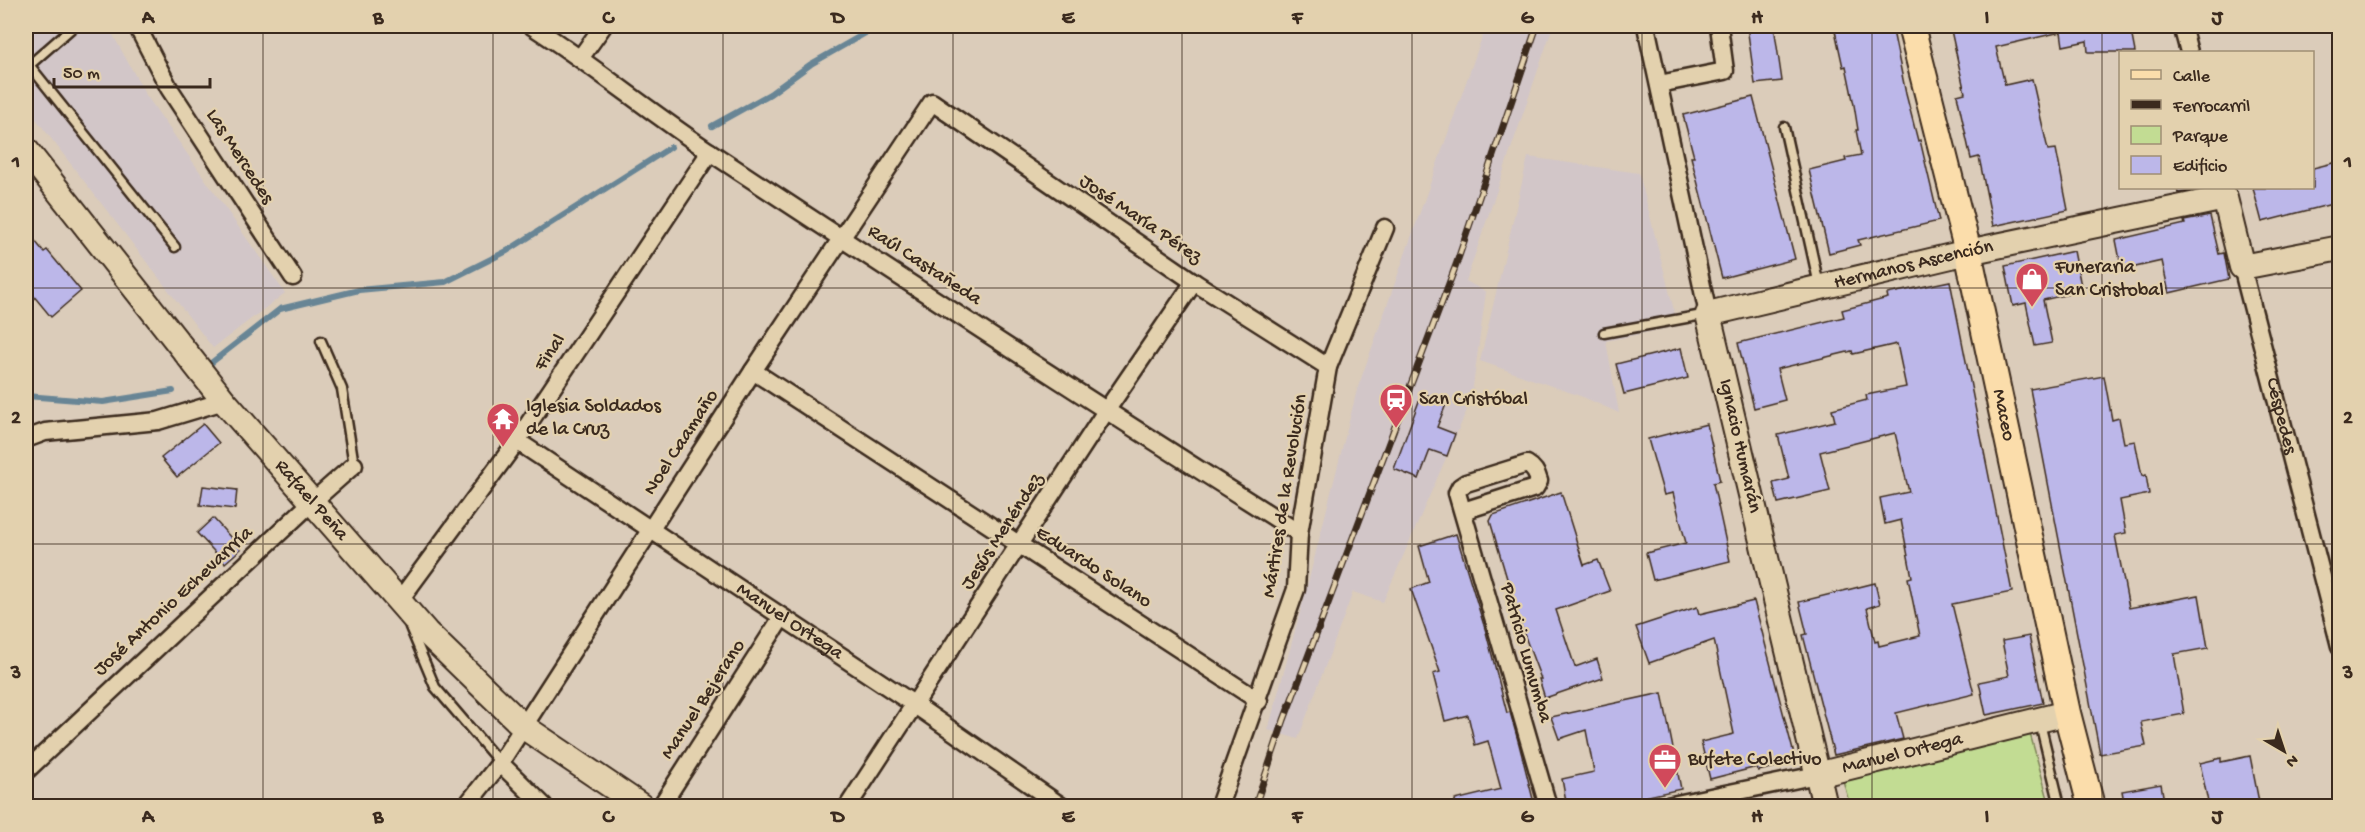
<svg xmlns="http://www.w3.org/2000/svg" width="2365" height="832" font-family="'Gochi Hand',sans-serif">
	<rect width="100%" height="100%" fill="#dbccba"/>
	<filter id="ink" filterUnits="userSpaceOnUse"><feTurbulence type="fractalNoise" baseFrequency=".0167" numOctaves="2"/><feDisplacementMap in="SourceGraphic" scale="12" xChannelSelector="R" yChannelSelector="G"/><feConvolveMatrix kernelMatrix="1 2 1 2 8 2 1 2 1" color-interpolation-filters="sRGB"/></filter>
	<g filter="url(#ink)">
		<!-- built -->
		<g fill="#d2c6c8">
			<path d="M 26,26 L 108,26 L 146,95 L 285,293 L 213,348 L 26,106 Z"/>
			<path d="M 1486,26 L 1553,26 L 1466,281 L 1486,292 L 1471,401 L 1383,602 L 1353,592 L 1298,739 L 1268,730 L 1308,583 L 1357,390 Z"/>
			<path d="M 1528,157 L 1639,173 L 1678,326 L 1606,341 L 1619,413 L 1583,397 L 1480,361 Z"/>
		</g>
		<!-- green -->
		<path fill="#c2dc93" stroke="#7e8358" stroke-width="1.5" d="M 2029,730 L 2050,806 L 1850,806 L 1841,773 Z"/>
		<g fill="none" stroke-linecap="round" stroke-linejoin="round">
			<!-- stream -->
			<g stroke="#678595" stroke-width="6">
				<path d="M 712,126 L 770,94 L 811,64 L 878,26"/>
				<path d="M 211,363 L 280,309 L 359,290 L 445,282 L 507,251 L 671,147"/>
				<path d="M 26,396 L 103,402 L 173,391"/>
			</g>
		</g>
		<!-- building -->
		<g fill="#bcb7e9" stroke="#3b2a1e" stroke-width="1.5">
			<path d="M 1747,26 L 1774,26 L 1782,81 L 1755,84 Z"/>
			<path d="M 1834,26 L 1892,26 L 1906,94 L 1918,141 L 1920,140 L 1939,221 L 1858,240 L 1860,245 L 1829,253 L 1809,170 L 1846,161 L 1845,158 L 1861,155 L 1856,130 L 1858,130 L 1854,105 L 1846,66 L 1843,67 Z"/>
			<path d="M 1950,26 L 2130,26 L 2135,52 L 2088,52 L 2087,41 L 2063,46 L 2061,32 L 1996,47 L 2005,85 L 2032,79 L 2048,150 L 2056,149 L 2068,210 L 1993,226 L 1979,157 L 1971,159 L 1957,95 L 1965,93 Z"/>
			<path d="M 1753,97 L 1795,259 L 1722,278 L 1691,157 L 1694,157 L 1683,115 Z"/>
			<path d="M 2337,162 L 2340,173 L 2340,202 L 2262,222 L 2253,188 L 2313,188 L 2313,168 Z"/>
			<path d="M 2177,188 L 2204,188 L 2178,193 Z"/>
			<path d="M 2210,216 L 2219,254 L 2224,253 L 2229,279 L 2169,293 L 2162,261 L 2122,270 L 2116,240 L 2185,224 L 2184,221 Z"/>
			<path d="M 26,230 L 44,252 L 47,250 L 81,291 L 51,317 L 33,295 L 26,302 Z"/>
			<path d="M 2074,251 L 2082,291 L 2043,300 L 2052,343 L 2035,346 L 2026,303 L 2013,306 L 2005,266 Z"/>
			<path d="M 1950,281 L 2012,592 L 1952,604 L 1974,694 L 1896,713 L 1903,739 L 1834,755 L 1803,635 L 1807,634 L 1799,602 L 1875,583 L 1880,604 L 1867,608 L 1875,642 L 1878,641 L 1879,646 L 1920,636 L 1908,578 L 1912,577 L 1901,520 L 1885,524 L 1880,498 L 1909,492 L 1895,433 L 1820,452 L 1830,491 L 1778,503 L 1773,483 L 1789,479 L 1778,435 L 1835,421 L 1832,409 L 1867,400 L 1866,395 L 1906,387 L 1897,344 L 1853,354 L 1852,351 L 1777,369 L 1785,400 L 1754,408 L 1738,343 L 1844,317 L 1842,310 L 1888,298 L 1887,294 Z"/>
			<path d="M 1681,348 L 1688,378 L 1624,394 L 1616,364 Z"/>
			<path d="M 2104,376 L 2112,420 L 2119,418 L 2124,443 L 2135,441 L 2142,476 L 2146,475 L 2149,494 L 2120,500 L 2126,533 L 2115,535 L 2129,608 L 2199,595 L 2208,648 L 2174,654 L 2184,714 L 2141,722 L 2146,746 L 2100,754 L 2030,389 Z"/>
			<path d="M 1422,393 L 1447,402 L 1437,427 L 1455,434 L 1447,456 L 1430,450 L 1419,479 L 1394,469 Z"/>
			<path d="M 203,424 L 219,443 L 177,477 L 161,458 Z"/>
			<path d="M 1707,424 L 1720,481 L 1713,483 L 1730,561 L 1653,580 L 1646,553 L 1686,543 L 1673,493 L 1664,495 L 1648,439 Z"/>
			<path d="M 203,486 L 237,490 L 235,509 L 200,505 Z"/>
			<path d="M 1561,492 L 1584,565 L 1598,560 L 1610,591 L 1556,610 L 1575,667 L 1597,659 L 1603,678 L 1545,698 L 1539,679 L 1541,679 L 1521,626 L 1490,521 L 1493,515 Z"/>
			<path d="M 213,518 L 241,549 L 225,563 L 197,533 Z"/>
			<path d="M 1456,534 L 1486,632 L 1507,713 L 1510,712 L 1519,744 L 1535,807 L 1455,807 L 1455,800 L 1501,789 L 1488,741 L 1475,745 L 1468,715 L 1445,721 L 1433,674 L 1440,672 L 1411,589 L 1429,582 L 1419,546 Z"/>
			<path d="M 1754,601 L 1796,762 L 1758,771 L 1757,767 L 1710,779 L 1701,742 L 1734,734 L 1714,640 L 1649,663 L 1636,627 L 1697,607 L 1699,614 Z"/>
			<path d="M 2029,636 L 2043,703 L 1986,715 L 1979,682 L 2009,676 L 2002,641 Z"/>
			<path d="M 1662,693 L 1681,789 L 1598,807 L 1567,807 L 1562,779 L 1594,772 L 1586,730 L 1559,739 L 1551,717 Z"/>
			<path d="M 2250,756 L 2260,807 L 2209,807 L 2200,763 L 2221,758 L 2221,762 Z"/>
			<path d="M 2161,784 L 2165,807 L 2125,807 L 2122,791 Z"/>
		</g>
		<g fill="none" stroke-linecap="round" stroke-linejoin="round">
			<!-- lane casing -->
			<g stroke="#3b2a1e" stroke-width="13">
				<g id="lane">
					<path d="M 26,61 L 175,247"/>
					<path d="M 26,68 L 74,26"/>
					<path d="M 1784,127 L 1819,285"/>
					<path d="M 1604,333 L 1708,314"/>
					<path d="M 321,341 L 342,389 L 354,465"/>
					<path d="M 410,627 L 435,687 L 500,763"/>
					<path d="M 2040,723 L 2060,806"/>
				</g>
			</g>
			<!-- street casing -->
			<g stroke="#3b2a1e" stroke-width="21">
				<g id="street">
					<path d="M 137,26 L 169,88 L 293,277"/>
					<path d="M 532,26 C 594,66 651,113 713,154 C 907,282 1102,409 1299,533"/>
					<path d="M 1646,26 L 1708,314"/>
					<path d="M 2182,26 L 2189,52"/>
					<path d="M 581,57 L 603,26"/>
					<path d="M 1659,84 L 1725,71 L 1719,26"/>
					<path id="s1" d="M 2242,267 L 2340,646"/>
					<path d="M 753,371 L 1259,701"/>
					<path d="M 26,439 L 45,432 L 158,421 L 224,401"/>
					<path id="s2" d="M 517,441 L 915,705 L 1061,806"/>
					<path d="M 1463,511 L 1535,488 L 1539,481 C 1537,473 1534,468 1527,464 L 1466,483 L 1460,487 L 1457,493 L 1548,806"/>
					<path d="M 399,601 L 517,441 L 710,152"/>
					<path d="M 500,763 L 544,806"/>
					<path d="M 26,771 L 311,503 L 354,465"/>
					<path d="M 466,806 L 500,763 L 753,371 L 932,102 L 1194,282 L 1328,367"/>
					<path d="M 661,806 L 782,617"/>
					<path d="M 848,806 L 1106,411 L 1194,282"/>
					<path d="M 1219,806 L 1296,589 L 1299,533 L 1328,367 L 1385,228"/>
					<path d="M 1667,806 L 1817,775"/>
				</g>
			</g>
			<!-- secondary casing -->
			<g stroke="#3b2a1e" stroke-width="28">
				<g id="secondary">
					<path id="s3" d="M 26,150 L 224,401 L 426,632 L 524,727 L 641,806"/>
					<path id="s4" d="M 1817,775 L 2067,713"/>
					<path id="s5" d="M 1825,806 L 1708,314 L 1968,252 L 2225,198 L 2242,267 L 2340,248"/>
				</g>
			</g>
			<!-- primary casing -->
			<g stroke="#3b2a1e" stroke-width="30">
				<g id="primary">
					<path id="s6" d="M 1911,26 L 1968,252 L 2067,713 L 2091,806"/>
				</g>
			</g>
			<!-- lane -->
			<use href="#lane" stroke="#e3d1ae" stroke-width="8"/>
			<!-- street -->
			<use href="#street" stroke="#e3d1ae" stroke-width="16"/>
			<!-- secondary -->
			<use href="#secondary" stroke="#e3d1ae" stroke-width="24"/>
			<!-- primary -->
			<use href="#primary" stroke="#fbddab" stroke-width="26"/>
			<!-- rail casing -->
			<g stroke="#3b2a1e" stroke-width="7">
				<path id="rail" d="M 1255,806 L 1284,720 L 1456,265 L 1537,26"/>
			</g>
			<!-- rail -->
			<use href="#rail" stroke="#e3d1ae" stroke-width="4.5" stroke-dasharray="14" stroke-linecap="butt"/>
		</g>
	</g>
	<!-- grid -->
	<path fill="none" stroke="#3b2a1e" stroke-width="1.5" stroke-opacity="0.55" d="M 263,26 L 263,806M 493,26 L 493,806M 723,26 L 723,806M 953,26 L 953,806M 1182,26 L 1182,806M 1412,26 L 1412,806M 1642,26 L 1642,806M 1872,26 L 1872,806M 2102,26 L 2102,806M 26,288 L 2340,288M 26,544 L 2340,544"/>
	<!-- icons -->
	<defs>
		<g id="shop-pin" transform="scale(1.725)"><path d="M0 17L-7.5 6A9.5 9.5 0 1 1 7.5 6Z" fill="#d1495b" stroke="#e3d1ae"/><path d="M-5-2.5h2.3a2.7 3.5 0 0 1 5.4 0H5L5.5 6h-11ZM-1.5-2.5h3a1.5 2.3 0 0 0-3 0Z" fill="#fff"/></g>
		<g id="station-pin" transform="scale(1.725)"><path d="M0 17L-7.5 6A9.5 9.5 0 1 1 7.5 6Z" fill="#d1495b" stroke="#e3d1ae"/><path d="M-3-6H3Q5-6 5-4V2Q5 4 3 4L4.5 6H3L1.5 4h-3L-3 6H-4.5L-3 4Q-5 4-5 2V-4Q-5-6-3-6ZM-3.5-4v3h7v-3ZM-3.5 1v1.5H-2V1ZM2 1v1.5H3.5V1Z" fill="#fff"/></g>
		<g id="temple-pin" transform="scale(1.725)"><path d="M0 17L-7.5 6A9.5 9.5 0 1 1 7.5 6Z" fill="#d1495b" stroke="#e3d1ae"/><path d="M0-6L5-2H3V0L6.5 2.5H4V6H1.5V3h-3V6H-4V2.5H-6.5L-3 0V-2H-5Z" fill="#fff"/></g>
		<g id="office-pin" transform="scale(1.725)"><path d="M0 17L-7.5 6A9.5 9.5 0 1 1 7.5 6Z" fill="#d1495b" stroke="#e3d1ae"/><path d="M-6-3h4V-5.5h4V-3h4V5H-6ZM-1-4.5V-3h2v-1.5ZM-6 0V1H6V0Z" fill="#fff"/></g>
	</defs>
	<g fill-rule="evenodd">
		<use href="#shop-pin" x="2032" y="279"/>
		<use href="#station-pin" x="1396" y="400"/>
		<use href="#temple-pin" x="503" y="419"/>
		<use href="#office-pin" x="1665" y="760"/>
	</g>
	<g text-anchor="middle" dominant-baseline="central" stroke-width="4.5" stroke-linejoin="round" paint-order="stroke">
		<!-- street labels -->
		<g font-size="20" fill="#3b2a1e" stroke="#e3d1ae">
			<text transform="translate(239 157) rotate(57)">Las Mercedes</text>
			<text transform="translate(1140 220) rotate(34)">José María Pérez</text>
			<text transform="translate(924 266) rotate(33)">Raúl Castañeda</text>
			<text stroke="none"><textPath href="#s5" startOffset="717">Hermanos Ascención</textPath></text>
			<text transform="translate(551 353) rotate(-56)">Final</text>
			<text stroke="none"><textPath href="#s6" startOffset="400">Maceo</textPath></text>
			<text stroke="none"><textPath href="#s1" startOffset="154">Céspedes</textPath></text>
			<text transform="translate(682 443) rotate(-57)">Noel Caamaño</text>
			<text transform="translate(1739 446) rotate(77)">Ignacio Humarán</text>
			<text transform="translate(1286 496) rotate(-81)">Mártires de la Revolución</text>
			<text stroke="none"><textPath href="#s3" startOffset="452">Rafael Peña</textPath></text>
			<text transform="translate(1003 532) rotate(-57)">Jesús Menéndez</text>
			<text transform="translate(1093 568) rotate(33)">Eduardo Solano</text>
			<text transform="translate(174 602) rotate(-43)">José Antonio Echevarrría</text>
			<text stroke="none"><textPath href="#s2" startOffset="327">Manuel Ortega</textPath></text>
			<text transform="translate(1525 653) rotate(74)">Patricio Lumumba</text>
			<text transform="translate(704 700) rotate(-57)">Manuel Bejerano</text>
			<text stroke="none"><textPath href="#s4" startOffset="88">Manuel Ortega</textPath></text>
		</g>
		<!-- poi labels -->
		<g font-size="20" fill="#3b2a1e" stroke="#e3d1ae" text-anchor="start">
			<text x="2055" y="268">Funeraria<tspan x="2055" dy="23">San Cristobal</tspan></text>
			<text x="1419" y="400">San Cristóbal</text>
			<text x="526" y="407">Iglesia Soldados<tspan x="526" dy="23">de la Cruz</tspan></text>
			<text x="1688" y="760">Bufete Colectivo</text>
		</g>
	</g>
	<!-- margin -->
	<rect width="2365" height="832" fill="none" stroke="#e3d1ae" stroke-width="66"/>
	<!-- legend -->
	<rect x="2119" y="51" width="195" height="138" fill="#e3d1ae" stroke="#a08e74" stroke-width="1.5"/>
	<rect x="2131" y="70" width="30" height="9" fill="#fbddab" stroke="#a08e74" stroke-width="1.5"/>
	<text x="2173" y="81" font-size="18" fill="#3b2a1e">Calle</text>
	<rect x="2131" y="100" width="30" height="9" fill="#3b2a1e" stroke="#a08e74" stroke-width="1.5"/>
	<text x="2173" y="111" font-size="18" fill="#3b2a1e">Ferrocarril</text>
	<rect x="2131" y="126" width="30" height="18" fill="#c2dc93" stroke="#a08e74" stroke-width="1.5"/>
	<text x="2173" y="141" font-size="18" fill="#3b2a1e">Parque</text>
	<rect x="2131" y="156" width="30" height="18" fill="#bcb7e9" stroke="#a08e74" stroke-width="1.5"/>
	<text x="2173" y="171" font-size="18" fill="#3b2a1e">Edificio</text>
	<!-- north arrow -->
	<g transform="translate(2284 751) rotate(141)" stroke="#e3d1ae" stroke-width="4.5" paint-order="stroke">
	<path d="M0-4.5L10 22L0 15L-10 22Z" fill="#3b2a1e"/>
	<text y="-9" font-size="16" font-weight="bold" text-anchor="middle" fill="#3b2a1e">N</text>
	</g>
	<!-- scale -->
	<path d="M54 78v9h156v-9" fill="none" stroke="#3b2a1e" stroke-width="3"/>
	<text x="63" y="78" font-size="18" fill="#3b2a1e" stroke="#e3d1ae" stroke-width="4.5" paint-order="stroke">50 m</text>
	<rect x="33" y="33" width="2299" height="766" fill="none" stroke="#3b2a1e" stroke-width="2"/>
	<g font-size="20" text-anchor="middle" font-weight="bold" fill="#3b2a1e">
		<text x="148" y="23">A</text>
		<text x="378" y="23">B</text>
		<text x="608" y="23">C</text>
		<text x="838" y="23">D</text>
		<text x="1068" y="23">E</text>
		<text x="1297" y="23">F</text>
		<text x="1527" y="23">G</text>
		<text x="1757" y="23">H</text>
		<text x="1987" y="23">I</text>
		<text x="2217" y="23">J</text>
		<text x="16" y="167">1</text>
		<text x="2348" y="167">1</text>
		<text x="16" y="423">2</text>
		<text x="2348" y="423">2</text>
		<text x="16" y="678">3</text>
		<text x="2348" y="678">3</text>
		<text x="148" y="822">A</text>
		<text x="378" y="822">B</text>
		<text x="608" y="822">C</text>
		<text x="838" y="822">D</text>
		<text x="1068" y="822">E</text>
		<text x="1297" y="822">F</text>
		<text x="1527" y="822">G</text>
		<text x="1757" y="822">H</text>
		<text x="1987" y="822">I</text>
		<text x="2217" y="822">J</text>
	</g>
</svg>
